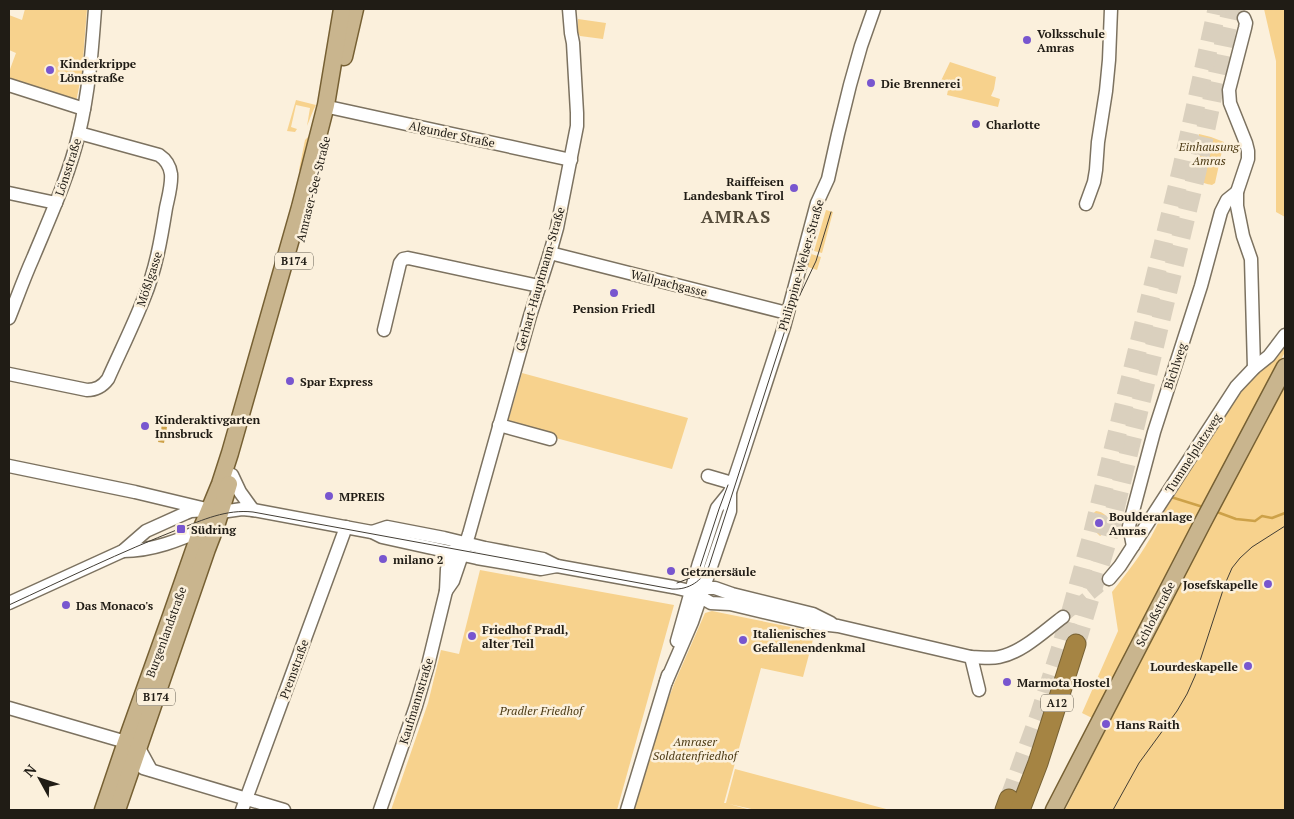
<svg xmlns="http://www.w3.org/2000/svg" width="1294" height="819" font-family="'PT Serif',serif">
	<rect width="100%" height="100%" fill="#fbf0dc"/>
	<!-- green -->
	<g fill="#f7d28d">
		<path d="M 25,9 L 87,9 L 82,72 L 77,97 L 76,100 L 73,100 L 9,78 L 9,72 L 16,53 L 9,50 L 9,28 L 10,24 L 9,23 L 9,15 L 22,20 Z"/>
		<path d="M 1264,9 L 1285,9 L 1285,217 L 1276,212 L 1276,61 Z"/>
		<path d="M 578,19 L 606,23 L 603,39 L 580,36 L 578,33 Z"/>
		<path d="M 950,62 L 996,77 L 994,89 L 991,96 L 1000,99 L 998,107 L 947,95 L 948,90 L 938,87 Z"/>
		<path d="M 296,100 L 316,105 C 312,112 310,119 307,126 L 310,108 L 296,105 L 291,127 L 297,129 L 295,132 L 287,131 Z"/>
		<path d="M 1199,134 L 1211,137 L 1224,142 L 1215,183 L 1212,185 C 1201,183 1195,180 1199,168 L 1195,163 Z"/>
		<path d="M 309,136 L 310,137 L 301,172 L 299,170 L 305,140 Z"/>
		<path d="M 826,210 L 833,212 L 822,253 L 814,251 Z"/>
		<path d="M 808,253 L 821,257 L 817,270 L 808,267 L 805,264 Z"/>
		<path d="M 1285,339 L 1285,352 L 1092,718 L 1082,713 L 1118,631 L 1112,592 C 1130,569 1150,544 1161,516 L 1243,385 Z"/>
		<path d="M 522,373 L 688,418 L 672,469 L 507,425 Z"/>
		<path d="M 1285,378 L 1285,810 L 1065,810 L 1284,380 Z"/>
		<path d="M 1096,511 C 1111,513 1114,529 1100,536 L 1095,531 L 1091,529 C 1089,522 1090,515 1096,511 Z"/>
		<path d="M 480,570 L 674,605 L 617,810 L 391,810 L 428,703 L 441,650 L 459,654 Z"/>
		<path d="M 712,611 L 815,632 L 803,677 L 761,668 L 724,803 L 726,803 L 735,769 L 890,810 L 756,810 L 729,804 L 751,810 L 632,810 L 652,743 L 674,684 L 705,613 Z"/>
	</g>
	<!-- water -->
	<path fill="#cda148" d="M 162,425 L 167,427 L 164,443 L 158,442 Z"/>
	<g fill="none" stroke-linecap="round" stroke-linejoin="round">
		<!-- stream -->
		<g stroke="#cda148" stroke-width="2.5">
			<path d="M 1171,497 L 1203,507"/>
			<path d="M 1217,512 L 1236,519 L 1255,521 L 1262,516 L 1272,518 L 1285,513"/>
		</g>
		<!-- minor-tunnel -->
		<g stroke="#dad0be" stroke-width="12" stroke-dasharray="12 6" stroke-linecap="butt">
			<path d="M 1236,9 L 1244,18"/>
			<path d="M 1063,617 L 1109,579"/>
		</g>
		<!-- highway-tunnel -->
		<g stroke="#dad0be" stroke-width="19" stroke-dasharray="19 9" stroke-linecap="butt">
			<path d="M 1076,644 L 1107,542 L 1197,171 L 1231,9"/>
			<path d="M 1009,799 L 1040,713 L 1061,647 L 1093,532 L 1182,167 L 1217,9"/>
		</g>
		<!-- minor casing -->
		<g stroke="#7c7260" stroke-width="15">
			<g id="minor">
				<path d="M 1244,18 L 1246,23 L 1245,28 L 1229,90 L 1230,103 L 1246,143 L 1248,151 L 1248,159 L 1237,192 L 1237,206 L 1243,236 L 1251,259 L 1254,368"/>
				<path d="M 9,85 L 84,109"/>
				<path d="M 333,108 L 571,160"/>
				<path d="M 9,193 L 56,203"/>
				<path d="M 1086,204 L 1094,182 L 1096,170 L 1098,142 L 1106,91 L 1109,60 L 1111,9"/>
				<path d="M 550,253 L 787,313"/>
				<path d="M 9,318 C 17,298 24,278 33,258 C 50,217 69,176 79,133 C 89,92 92,50 95,9"/>
				<path d="M 384,330 L 400,263 L 403,259 L 408,258 L 539,286"/>
				<path d="M 9,374 L 87,390 C 96,390 102,387 108,379 C 120,352 133,326 144,298 C 156,269 161,239 166,208 C 168,198 172,185 171,174 C 170,166 165,159 159,155 L 79,133"/>
				<path d="M 499,425 L 550,439"/>
				<path d="M 9,466 L 135,492 L 202,508"/>
				<path d="M 232,475 L 240,492 L 253,510"/>
				<path d="M 708,476 L 732,483"/>
				<path d="M 372,532 L 387,527 L 444,538 L 485,548 L 543,559 L 557,566 L 673,587 L 690,591 L 711,603 L 730,604 L 811,623 L 838,626 L 971,657 C 980,657 990,659 999,657 C 1023,652 1044,631 1063,617"/>
				<path d="M 1133,546 L 1129,526 L 1154,432 L 1201,286 L 1221,212 L 1227,200 L 1237,192"/>
				<path d="M 123,551 C 152,551 180,540 206,528"/>
				<path d="M 1109,579 L 1120,566 L 1236,387 L 1254,368 L 1269,356 L 1285,335"/>
				<path d="M 697,590 L 703,588 L 715,588 L 732,594 L 813,614 L 831,623"/>
				<path d="M 446,591 L 453,581 L 469,534 L 530,316 L 550,253 L 557,228 L 577,126 L 577,113 L 573,43 L 571,33 L 569,9"/>
				<path d="M 9,603 L 123,551 L 146,531 L 186,513 L 191,511 L 209,510 L 221,512 L 242,509 L 253,510 L 372,532 L 382,537 L 477,558 L 541,569 L 557,566"/>
				<path d="M 677,641 L 699,563 L 717,508 L 730,492"/>
				<path d="M 971,657 L 979,690"/>
				<path d="M 666,682 L 692,622 L 730,511 L 730,492 L 744,450 L 784,327 L 817,203 L 828,179 L 838,134 L 850,85 L 861,46 L 874,9"/>
				<path d="M 9,708 L 126,742 L 139,748 L 151,770"/>
				<path d="M 143,768 L 284,810"/>
				<path d="M 242,810 L 346,527"/>
				<path d="M 380,810 L 416,706 L 428,665 L 446,591 L 447,569 L 451,552 L 457,549"/>
				<path d="M 627,810 L 668,675"/>
			</g>
		</g>
		<!-- major casing -->
		<g stroke="#766033" stroke-width="19">
			<g id="major">
				<path d="M 344,57 L 355,9"/>
				<path d="M 103,810 L 126,742 L 171,616 L 201,530 L 220,484 L 230,453 L 300,207 L 326,105 L 342,9"/>
				<path d="M 117,810 L 207,549 L 217,523 L 229,484"/>
				<path d="M 1054,810 L 1204,520 L 1285,367"/>
			</g>
		</g>
		<!-- highway casing -->
		<g stroke="#766033" stroke-width="21">
			<g id="highway">
				<path d="M 1005,810 L 1009,799"/>
				<path d="M 1020,810 L 1038,763 L 1076,644"/>
			</g>
		</g>
		<!-- minor -->
		<use href="#minor" stroke="#fff" stroke-width="12"/>
		<!-- major -->
		<use href="#major" stroke="#c9b58e" stroke-width="16"/>
		<!-- highway -->
		<use href="#highway" stroke="#a58443" stroke-width="19"/>
		<!-- tram -->
		<g stroke="#433e35" stroke-width="1">
			<path d="M 677,583 L 690,578 L 700,567 L 719,509 L 728,485"/>
			<path d="M 9,605 C 65,579 121,552 179,529 C 203,520 226,509 253,512 L 672,589 C 689,590 702,581 709,566 L 789,318 L 816,261 L 831,212"/>
			<path d="M 1113,810 L 1139,763 L 1177,711 L 1187,694 L 1195,676 L 1225,584 L 1232,568 L 1240,558 L 1252,547 L 1285,526"/>
		</g>
	</g>
	<!-- markers -->
	<g fill="#7856cf" stroke="#fbf0dc" stroke-width="2">
		<circle cx="1027" cy="40" r="5"/>
		<circle cx="50" cy="70" r="5"/>
		<circle cx="871" cy="83" r="5"/>
		<circle cx="976" cy="124" r="5"/>
		<circle cx="794" cy="188" r="5"/>
		<circle cx="614" cy="293" r="5"/>
		<circle cx="290" cy="381" r="5"/>
		<circle cx="145" cy="426" r="5"/>
		<circle cx="329" cy="496" r="5"/>
		<circle cx="1099" cy="523" r="5"/>
		<rect x="176" y="524" width="10" height="10" rx="2.5"/>
		<circle cx="383" cy="559" r="5"/>
		<circle cx="671" cy="571" r="5"/>
		<circle cx="1268" cy="584" r="5"/>
		<circle cx="66" cy="605" r="5"/>
		<circle cx="472" cy="636" r="5"/>
		<circle cx="743" cy="640" r="5"/>
		<circle cx="1248" cy="666" r="5"/>
		<circle cx="1007" cy="682" r="5"/>
		<circle cx="1106" cy="724" r="5"/>
	</g>
	<g text-anchor="middle" dominant-baseline="central" stroke-width="5" stroke-linejoin="round" paint-order="stroke">
		<!-- shield labels -->
		<g fill="#fbf0dc" stroke="#625c51" stroke-width="1">
			<rect x="275" y="252.5" width="38" height="17" rx="4"/>
			<rect x="137" y="688.5" width="38" height="17" rx="4"/>
			<rect x="1041" y="694.5" width="32" height="17" rx="4"/>
		</g>
		<g font-size="11" font-weight="bold" fill="#201c15">
			<text x="294" y="261">B174</text>
			<text x="156" y="697">B174</text>
			<text x="1057" y="703">A12</text>
		</g>
		<!-- poi labels -->
		<g font-size="12" font-weight="bold" fill="#201c15" stroke="#fbf0dc" text-anchor="start">
			<text x="1037" y="33">Volksschule<tspan x="1037" dy="14">Amras</tspan></text>
			<text x="60" y="63">Kinderkrippe<tspan x="60" dy="14">Lönsstraße</tspan></text>
			<text x="881" y="83">Die Brennerei</text>
			<text x="986" y="124">Charlotte</text>
			<text x="784" y="181" text-anchor="end">Raiffeisen<tspan x="784" dy="14">Landesbank Tirol</tspan></text>
			<text x="614" y="308" text-anchor="middle">Pension Friedl</text>
			<text x="300" y="381">Spar Express</text>
			<text x="155" y="419">Kinderaktivgarten<tspan x="155" dy="14">Innsbruck</tspan></text>
			<text x="339" y="496">MPREIS</text>
			<text x="1109" y="516">Boulderanlage<tspan x="1109" dy="14">Amras</tspan></text>
			<text x="191" y="529">Südring</text>
			<text x="393" y="559">milano 2</text>
			<text x="681" y="571">Getznersäule</text>
			<text x="1258" y="584" text-anchor="end">Josefskapelle</text>
			<text x="76" y="605">Das Monaco's</text>
			<text x="482" y="629">Friedhof Pradl,<tspan x="482" dy="14">alter Teil</tspan></text>
			<text x="753" y="633">Italienisches<tspan x="753" dy="14">Gefallenendenkmal</tspan></text>
			<text x="1238" y="666" text-anchor="end">Lourdeskapelle</text>
			<text x="1017" y="682">Marmota Hostel</text>
			<text x="1116" y="724">Hans Raith</text>
		</g>
		<!-- street labels -->
		<g font-size="12" fill="#201c15" stroke="#fbf0dc">
			<text transform="translate(452 134) rotate(12)">Algunder Straße</text>
			<text transform="translate(68 167) rotate(-72)">Lönsstraße</text>
			<text transform="translate(313 189) rotate(-76)">Amraser-See-Straße</text>
			<text transform="translate(801 265) rotate(-74)">Philippine-Welser-Straße</text>
			<text transform="translate(149 279) rotate(-72)">Mößlgasse</text>
			<text transform="translate(540 279) rotate(-74)">Gerhart-Hauptmann-Straße</text>
			<text transform="translate(669 283) rotate(14)">Wallpachgasse</text>
			<text transform="translate(1175 366) rotate(-72)">Bichlweg</text>
			<text transform="translate(1193 453) rotate(-57)">Tummelplatzweg</text>
			<text transform="translate(1155 614) rotate(-63)">Schloßstraße</text>
			<text transform="translate(166 632) rotate(-70)">Burgenlandstraße</text>
			<text transform="translate(294 669) rotate(-70)">Premstraße</text>
			<text transform="translate(416 701) rotate(-73)">Kaufmannstraße</text>
		</g>
		<!-- park labels -->
		<g font-size="12" font-style="italic" fill="#4c3a14" stroke="#fbf0dc">
			<text x="1209" y="146">Einhausung<tspan x="1209" dy="14">Amras</tspan></text>
			<text x="541" y="710">Pradler Friedhof</text>
			<text x="695" y="741">Amraser<tspan x="695" dy="14">Soldatenfriedhof</tspan></text>
		</g>
		<!-- district labels -->
		<g font-size="18" font-weight="bold" letter-spacing="1" fill="#554c3b" stroke="#fbf0dc">
			<text x="736" y="216">AMRAS</text>
		</g>
	</g>
	<!-- border -->
	<rect width="1294" height="819" fill="none" stroke="#201c15" stroke-width="20"/>
	<!-- north arrow -->
	<g transform="translate(40 779) rotate(310)" stroke="#fbf0dc" stroke-width="4" paint-order="stroke">
	<path d="M0-4L9 19L0 12L-9 19Z" fill="#201c15"/>
	<text y="-8" font-size="14" font-weight="bold" text-anchor="middle" fill="#201c15">N</text>
	</g>
</svg>
